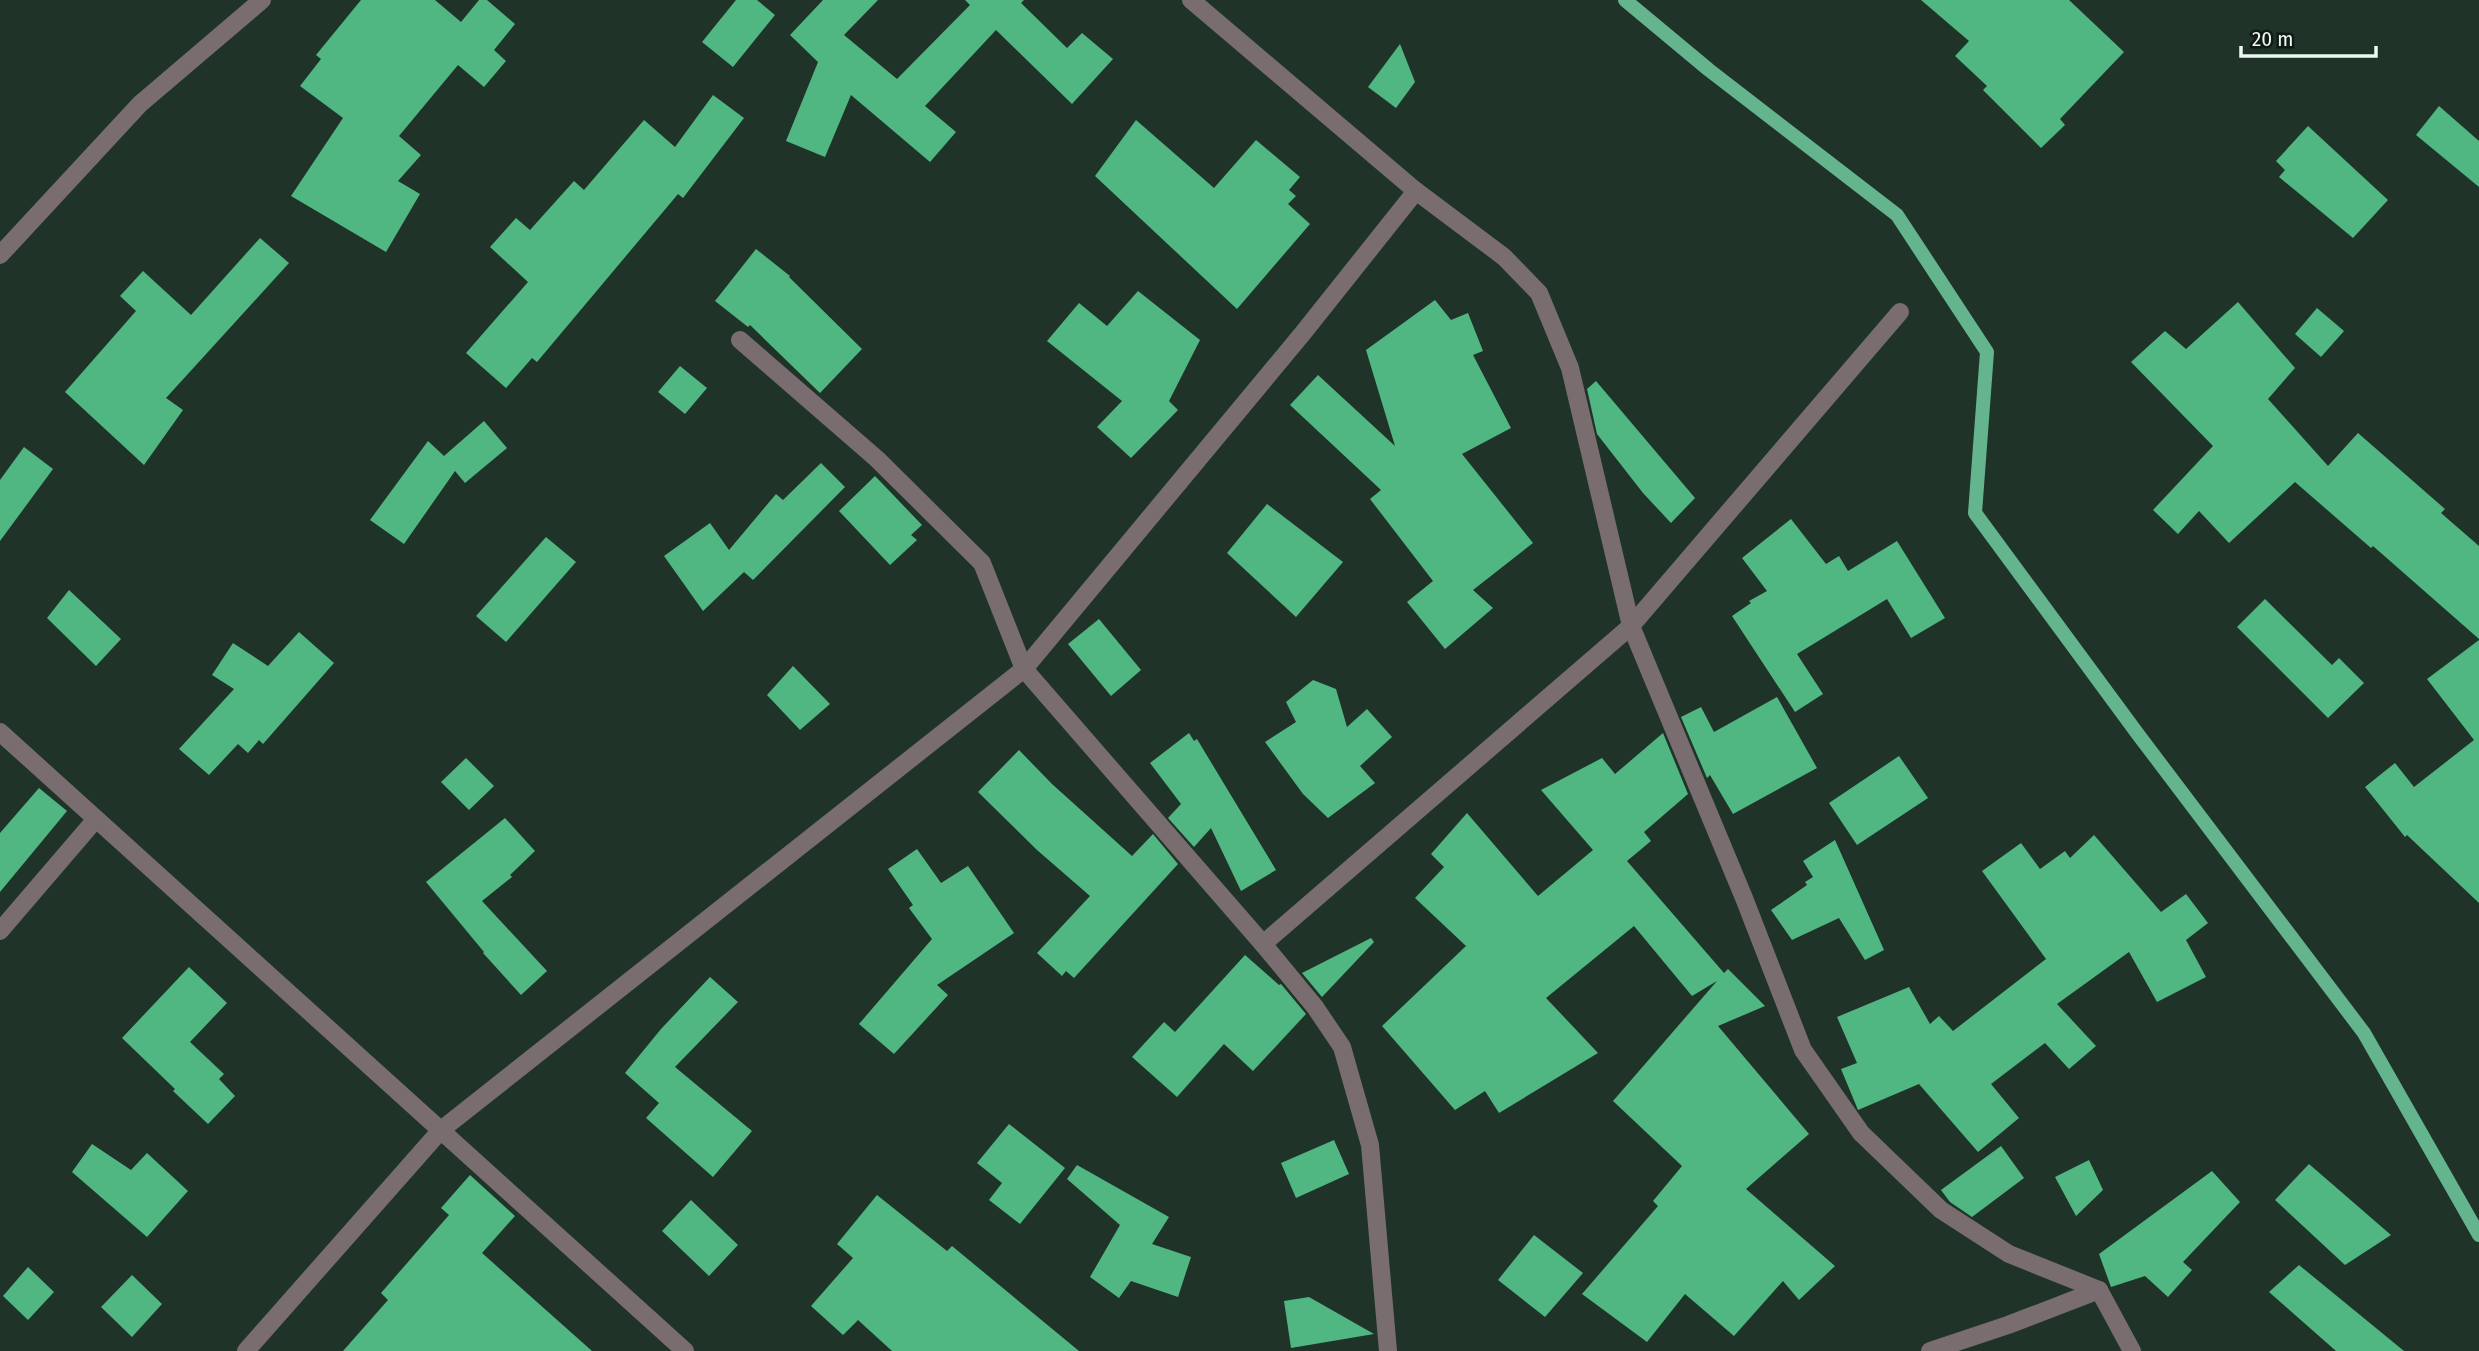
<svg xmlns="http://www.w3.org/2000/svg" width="2479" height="1351" font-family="'Fira Sans Condensed',sans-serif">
	<rect width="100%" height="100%" fill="#1f3328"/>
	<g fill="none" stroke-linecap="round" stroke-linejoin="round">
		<!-- stream -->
		<path stroke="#64b48e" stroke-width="14" d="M 1625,0 L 1709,70 L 1897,215 L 1987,352 L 1975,513 L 2137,733 L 2364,1033 L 2479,1235"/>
	</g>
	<!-- building -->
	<g fill="#51b782">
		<path d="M 361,0 L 435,0 L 461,22 L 479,0 L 487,0 L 515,24 L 494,50 L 506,61 L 484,87 L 458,65 L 399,136 L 421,155 L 398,181 L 420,194 L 386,252 L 291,196 L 343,118 L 300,86 L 321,59 L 316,55 Z"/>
		<path d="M 736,0 L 757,0 L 775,15 L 733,67 L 702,42 Z"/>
		<path d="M 823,0 L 878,0 L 844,35 L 897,79 L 970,5 L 965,0 L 1024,0 L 1021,3 L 1067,48 L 1082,33 L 1113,59 L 1072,104 L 996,30 L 925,106 L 956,132 L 930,162 L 851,95 L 825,157 L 786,141 L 818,62 L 790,35 Z"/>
		<path d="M 1921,0 L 2069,0 L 2124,52 L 2060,119 L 2065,125 L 2041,148 L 1983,90 L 1987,86 L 1955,56 L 1969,41 Z"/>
		<path d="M 1400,44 L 1415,82 L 1396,108 L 1368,87 Z"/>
		<path d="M 713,95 L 744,118 L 683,198 L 678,194 L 537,362 L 532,358 L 506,388 L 466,353 L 528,282 L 490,247 L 516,218 L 530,230 L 574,181 L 584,190 L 644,120 L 675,147 Z"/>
		<path d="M 2439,106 L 2479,141 L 2479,187 L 2416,135 Z"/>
		<path d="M 1136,120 L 1214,188 L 1256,140 L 1300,177 L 1289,190 L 1296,196 L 1288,204 L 1310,224 L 1237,309 L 1095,176 Z"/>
		<path d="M 2308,126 L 2388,200 L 2353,238 L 2279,177 L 2285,170 L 2276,161 Z"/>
		<path d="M 260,238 L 289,263 L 166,398 L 183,410 L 144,465 L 65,392 L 136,311 L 120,296 L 143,271 L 191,315 Z"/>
		<path d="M 756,249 L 790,276 L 789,277 L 862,349 L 820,393 L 750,325 L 748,327 L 715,301 Z"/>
		<path d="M 1138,291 L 1200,340 L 1169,401 L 1178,410 L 1131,458 L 1097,427 L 1122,401 L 1047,341 L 1079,303 L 1107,326 Z"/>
		<path d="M 1435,300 L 1451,320 L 1468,313 L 1483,351 L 1473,355 L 1511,428 L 1462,454 L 1533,543 L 1473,590 L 1493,608 L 1445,649 L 1407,602 L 1433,581 L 1370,499 L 1381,490 L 1290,405 L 1318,375 L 1395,446 L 1366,350 Z"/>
		<path d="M 2238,302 L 2295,368 L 2268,399 L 2328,466 L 2358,433 L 2445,509 L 2441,513 L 2479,546 L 2479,639 L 2373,546 L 2371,548 L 2295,482 L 2229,543 L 2199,511 L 2178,534 L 2153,510 L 2213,446 L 2131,362 L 2165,331 L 2186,349 Z"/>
		<path d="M 2317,308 L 2344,331 L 2321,357 L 2295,334 Z"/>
		<path d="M 680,366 L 707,388 L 685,414 L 658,392 Z"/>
		<path d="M 1596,381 L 1695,498 L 1671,523 L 1643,493 L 1597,434 L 1587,389 Z"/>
		<path d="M 484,421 L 507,448 L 465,483 L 455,471 L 404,544 L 370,520 L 428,441 L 444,456 Z"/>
		<path d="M 24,447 L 53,469 L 0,541 L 0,480 Z"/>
		<path d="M 821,463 L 845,487 L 753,580 L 744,572 L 703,611 L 664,556 L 710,523 L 729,550 L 776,494 L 783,500 Z"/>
		<path d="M 875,476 L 922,525 L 911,535 L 917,540 L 890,565 L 839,511 Z"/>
		<path d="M 1267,504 L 1343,562 L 1296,617 L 1227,553 Z"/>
		<path d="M 1791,519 L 1826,564 L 1839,556 L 1848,571 L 1897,541 L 1945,618 L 1911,638 L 1887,599 L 1797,654 L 1823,694 L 1795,712 L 1732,616 L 1751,603 L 1749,601 L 1767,591 L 1742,558 Z"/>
		<path d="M 546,537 L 576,562 L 506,642 L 476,616 Z"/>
		<path d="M 69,590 L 121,639 L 96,666 L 47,618 Z"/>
		<path d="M 2265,599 L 2332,665 L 2339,658 L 2364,683 L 2328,718 L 2237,627 Z"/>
		<path d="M 1099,619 L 1141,670 L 1111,696 L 1068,644 Z"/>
		<path d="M 299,632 L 334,663 L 263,744 L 259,740 L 248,753 L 238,744 L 209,775 L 179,749 L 234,689 L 212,675 L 233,643 L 268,666 Z"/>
		<path d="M 2479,640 L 2479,903 L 2407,835 L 2405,837 L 2365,787 L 2395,763 L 2414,787 L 2474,740 L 2427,679 Z"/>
		<path d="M 793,666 L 830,704 L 800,730 L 767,695 Z"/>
		<path d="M 1313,680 L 1336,689 L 1347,727 L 1367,709 L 1392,737 L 1360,766 L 1375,783 L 1328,818 L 1303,794 L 1265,742 L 1296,722 L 1286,702 Z"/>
		<path d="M 1777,697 L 1817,768 L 1733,814 L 1710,775 L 1707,778 L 1681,717 L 1701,707 L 1714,732 Z"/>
		<path d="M 1189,733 L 1194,741 L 1197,739 L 1276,870 L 1241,891 L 1211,828 L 1194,847 L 1168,818 L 1181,804 L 1150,763 Z"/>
		<path d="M 1663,733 L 1688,794 L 1644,832 L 1651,841 L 1627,861 L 1724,973 L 1728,969 L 1765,1006 L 1718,1026 L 1809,1134 L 1746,1189 L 1835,1266 L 1799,1300 L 1783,1281 L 1734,1336 L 1685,1294 L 1647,1342 L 1582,1294 L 1658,1206 L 1653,1201 L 1682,1166 L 1613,1101 L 1717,981 L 1692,996 L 1634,926 L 1546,998 L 1598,1053 L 1499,1113 L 1485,1091 L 1455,1110 L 1382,1026 L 1466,946 L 1415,898 L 1444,867 L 1431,854 L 1467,813 L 1538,896 L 1593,850 L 1541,790 L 1602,758 L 1615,774 Z"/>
		<path d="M 1019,750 L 1052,784 L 1132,856 L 1153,834 L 1178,864 L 1074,978 L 1066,971 L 1062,976 L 1037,953 L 1090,896 L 1037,850 L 978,792 Z"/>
		<path d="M 1899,756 L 1928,798 L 1857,845 L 1829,803 Z"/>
		<path d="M 466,758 L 494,786 L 469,810 L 441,782 Z"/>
		<path d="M 39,788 L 67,811 L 0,892 L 0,833 Z"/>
		<path d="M 505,818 L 535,851 L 510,875 L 512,877 L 482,901 L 547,971 L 521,995 L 483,953 L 484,952 L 426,882 Z"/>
		<path d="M 2094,835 L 2161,912 L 2186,894 L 2208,923 L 2186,940 L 2206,977 L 2157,1002 L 2129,952 L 2057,1004 L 2096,1046 L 2069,1069 L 2045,1043 L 1991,1084 L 2019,1118 L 1978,1152 L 1919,1084 L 1858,1110 L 1841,1069 L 1857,1063 L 1837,1017 L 1909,987 L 1930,1024 L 1939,1016 L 1953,1031 L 2046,959 L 1982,871 L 2021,843 L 2040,869 L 2065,851 L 2070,858 Z"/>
		<path d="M 1835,840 L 1884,950 L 1865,960 L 1839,918 L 1792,940 L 1771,910 L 1807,885 L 1805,882 L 1813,877 L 1803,861 Z"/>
		<path d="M 917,849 L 941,883 L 968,866 L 1014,933 L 937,985 L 948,995 L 894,1054 L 859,1024 L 932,939 L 909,908 L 913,905 L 888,869 Z"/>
		<path d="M 1371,938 L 1374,942 L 1322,997 L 1302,973 Z"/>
		<path d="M 1245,955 L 1279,985 L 1281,984 L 1306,1014 L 1253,1071 L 1224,1044 L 1177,1097 L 1132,1057 L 1164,1022 L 1175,1032 Z"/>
		<path d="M 189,967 L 227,1003 L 190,1042 L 224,1074 L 219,1079 L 235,1096 L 208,1124 L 173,1091 L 175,1089 L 122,1038 Z"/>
		<path d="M 710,977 L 738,1002 L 675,1067 L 752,1131 L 713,1177 L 646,1118 L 659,1103 L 625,1073 L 661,1029 Z"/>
		<path d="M 1009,1124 L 1065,1168 L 1020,1224 L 989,1200 L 1002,1183 L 977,1163 Z"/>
		<path d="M 1334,1140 L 1349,1174 L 1296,1198 L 1281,1163 Z"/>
		<path d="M 92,1144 L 131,1170 L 147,1153 L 188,1191 L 147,1237 L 72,1172 Z"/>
		<path d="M 2001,1146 L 2024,1178 L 1972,1217 L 1950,1202 L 1941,1190 Z"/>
		<path d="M 2089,1160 L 2103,1190 L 2076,1216 L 2055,1177 Z"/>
		<path d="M 2309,1164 L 2391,1235 L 2345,1265 L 2275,1200 Z"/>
		<path d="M 1077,1165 L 1169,1217 L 1152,1244 L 1191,1257 L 1178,1297 L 1131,1281 L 1119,1298 L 1090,1277 L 1120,1225 L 1067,1179 Z"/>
		<path d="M 2212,1171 L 2240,1202 L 2183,1262 L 2192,1270 L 2168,1297 L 2145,1276 L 2111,1287 L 2099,1254 Z"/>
		<path d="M 470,1175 L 515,1216 L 482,1253 L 592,1351 L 343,1351 L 388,1300 L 381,1293 L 449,1215 L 441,1208 Z"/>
		<path d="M 877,1195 L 947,1251 L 952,1246 L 1079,1351 L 892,1351 L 858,1320 L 843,1335 L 811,1306 L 853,1258 L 837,1244 Z"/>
		<path d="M 691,1200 L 738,1245 L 709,1276 L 662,1231 Z"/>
		<path d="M 1534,1235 L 1583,1273 L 1545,1317 L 1498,1280 Z"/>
		<path d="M 2299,1265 L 2404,1351 L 2336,1351 L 2269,1292 Z"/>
		<path d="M 28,1267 L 54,1292 L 28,1320 L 3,1296 Z"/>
		<path d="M 132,1275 L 162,1304 L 132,1337 L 101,1307 Z"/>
		<path d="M 1309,1297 L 1374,1334 L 1291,1348 L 1284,1301 Z"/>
	</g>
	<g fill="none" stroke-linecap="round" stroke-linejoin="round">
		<!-- minor -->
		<g stroke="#796d6f" stroke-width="18">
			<path d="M 1191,0 L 1416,191 L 1504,257 L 1539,293 L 1570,368 L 1631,626 L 1744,898 L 1803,1050 L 1861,1133 L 1941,1210 L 2009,1254 L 2099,1290 L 2132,1351"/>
			<path d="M 0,255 L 140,104 L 262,0"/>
			<path d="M 740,340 L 877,459 L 982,563 L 1024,669 L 1263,944 L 1315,1007 L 1342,1047 L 1370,1145 L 1388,1351"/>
			<path d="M 0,732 L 685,1351"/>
			<path d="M 0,931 L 96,819"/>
			<path d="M 1263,944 L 1631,626 L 1900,312"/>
			<path d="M 246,1351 L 441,1130 L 1024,669 L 1303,333 L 1416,191"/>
			<path d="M 1930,1351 L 2008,1325 L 2099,1290"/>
		</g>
	</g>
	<!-- scale -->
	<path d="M2241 46v10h135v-10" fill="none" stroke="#ecf9f1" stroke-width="3.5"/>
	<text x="2252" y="46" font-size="21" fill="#ecf9f1" stroke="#101913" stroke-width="5" paint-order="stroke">20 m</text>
</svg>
